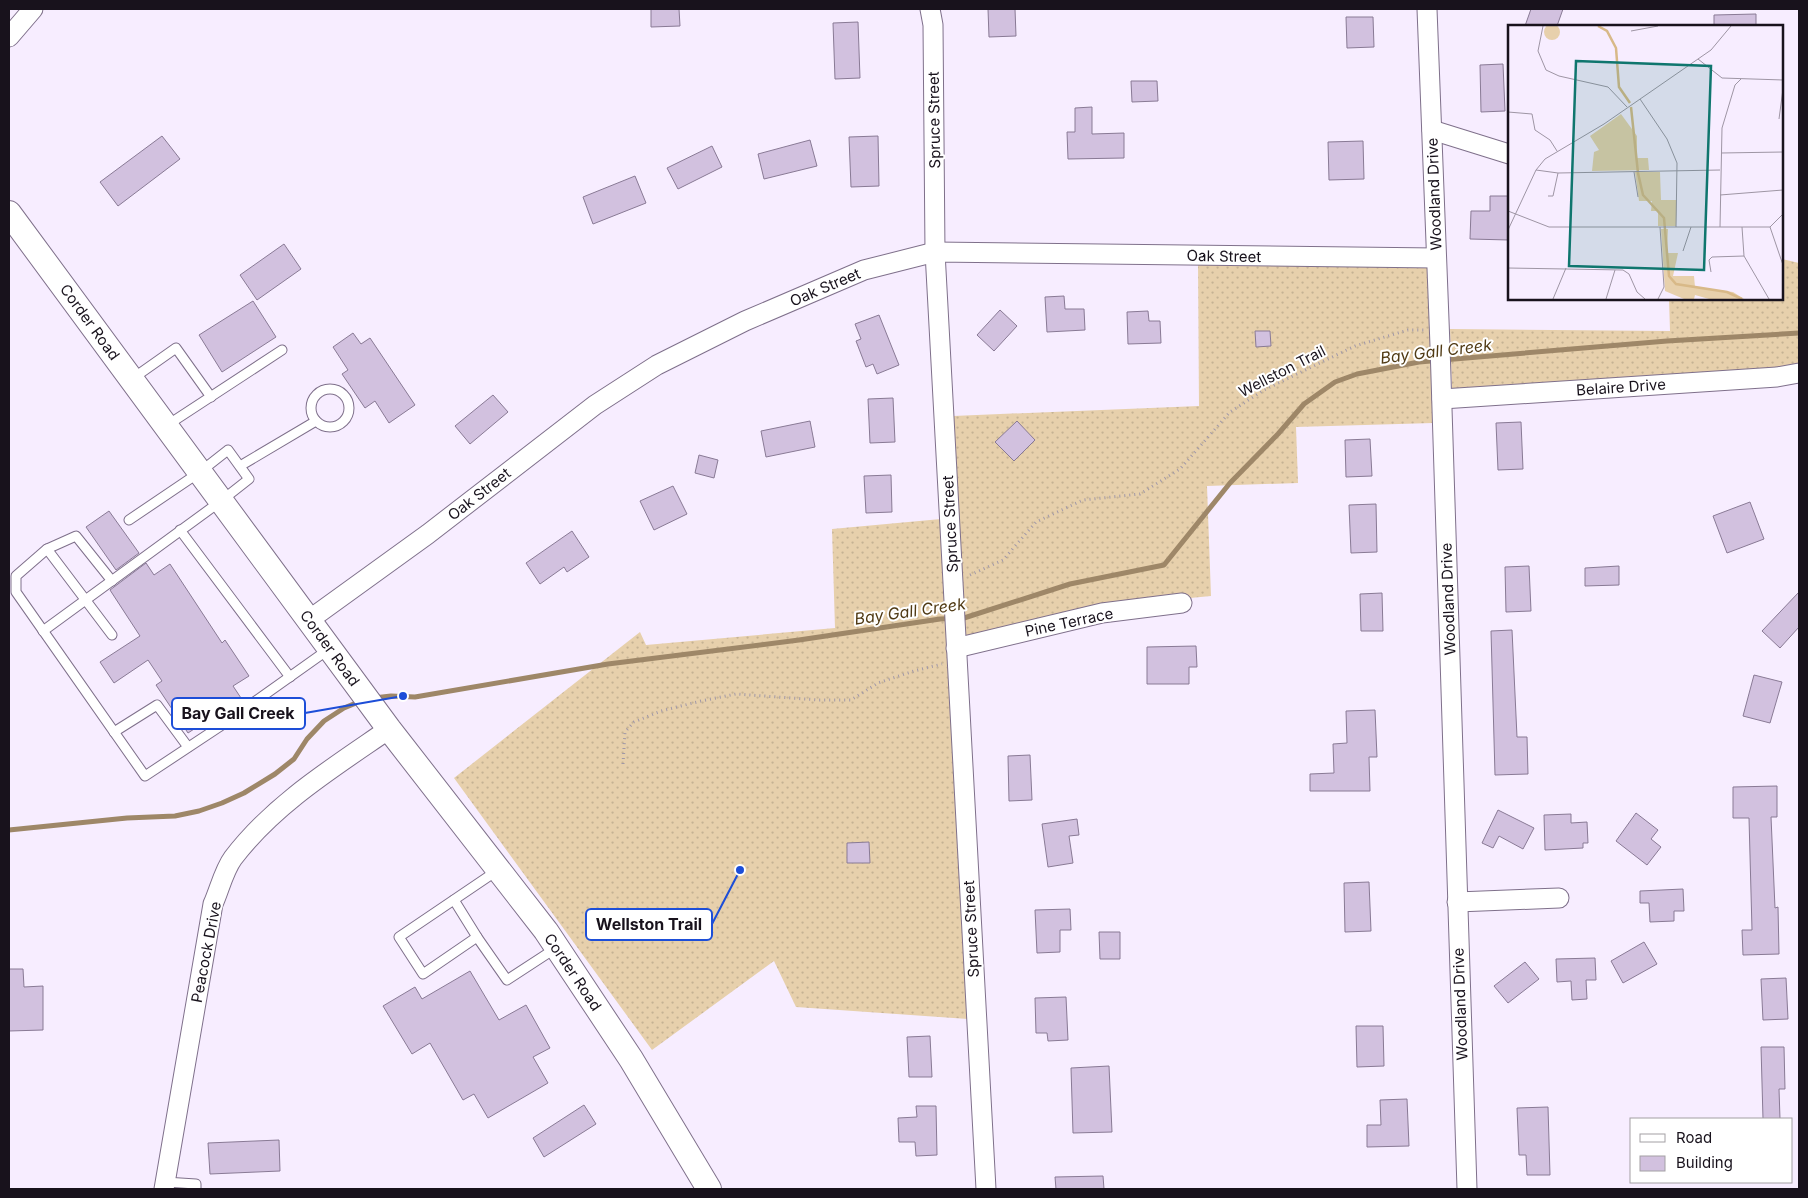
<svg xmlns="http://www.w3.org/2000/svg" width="1808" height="1198" font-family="Inter,sans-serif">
	<defs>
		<pattern id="grass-dots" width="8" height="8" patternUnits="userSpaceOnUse" patternTransform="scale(1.25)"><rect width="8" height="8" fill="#e7d0ac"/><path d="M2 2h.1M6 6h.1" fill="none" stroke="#c5b293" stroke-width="1.8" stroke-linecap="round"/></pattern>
	</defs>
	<rect width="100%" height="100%" fill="#f7edff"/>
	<!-- grass -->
	<g fill="url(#grass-dots)">
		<path d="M 1782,259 L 1799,263 L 1799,365 L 1767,369 L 1452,390 L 1450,329 L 1670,331 L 1669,299 L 1782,299 Z"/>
		<path d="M 1198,261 L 1428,264 L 1433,423 L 1296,427 L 1298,483 L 1207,486 L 1211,596 L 1096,607 L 961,643 L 953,416 L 1199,406 Z"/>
		<path d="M 941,519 L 968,1019 L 796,1007 L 774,961 L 652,1050 L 454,778 L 640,632 L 646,645 L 835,628 L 832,529 Z"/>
	</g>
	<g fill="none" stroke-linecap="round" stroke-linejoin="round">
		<!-- stream -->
		<g stroke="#9e8768" stroke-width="5">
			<path d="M 374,698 L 391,696 L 415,697 L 608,664 L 799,640 L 940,619 L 964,618 L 1070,584 L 1164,565 L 1230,483 L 1278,434 L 1304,404 L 1335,382 L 1357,374 L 1419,362 L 1667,341 L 1799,333"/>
			<path d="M 9,830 L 127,818 L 175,816 L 199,811 L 222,803 L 244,793 L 275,774 L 294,759 L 307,739 L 324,721 L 344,708 L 361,701"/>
		</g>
	</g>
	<!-- building -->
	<g fill="#d2c1df" stroke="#897a95">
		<path d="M 651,9 L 679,9 L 680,26 L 651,27 Z"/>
		<path d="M 988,9 L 1015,9 L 1016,36 L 989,37 Z"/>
		<path d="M 1531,9 L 1563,9 L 1557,26 L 1525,26 Z"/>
		<path d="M 1756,14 L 1756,26 L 1714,26 L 1714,15 Z"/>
		<path d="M 1346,17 L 1373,17 L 1374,47 L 1347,48 Z"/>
		<path d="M 858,22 L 860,78 L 835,79 L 833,23 Z"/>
		<path d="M 1503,64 L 1505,111 L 1481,112 L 1480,65 Z"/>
		<path d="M 1131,81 L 1157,81 L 1158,101 L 1132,102 Z"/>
		<path d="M 1092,107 L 1092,134 L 1124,133 L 1124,158 L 1068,159 L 1067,132 L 1075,132 L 1075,108 Z"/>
		<path d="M 162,136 L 180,159 L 118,206 L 100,182 Z"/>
		<path d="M 878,136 L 879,186 L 851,187 L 849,137 Z"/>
		<path d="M 810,140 L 817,166 L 764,179 L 758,154 Z"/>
		<path d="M 1363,141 L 1364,179 L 1329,180 L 1328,142 Z"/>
		<path d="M 712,146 L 722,167 L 678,189 L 667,168 Z"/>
		<path d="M 635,176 L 646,203 L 593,224 L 583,197 Z"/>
		<path d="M 1490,196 L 1509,196 L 1509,240 L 1470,239 L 1471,211 L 1490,211 Z"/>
		<path d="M 284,244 L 301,269 L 257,300 L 240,275 Z"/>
		<path d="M 1064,296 L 1065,309 L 1084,309 L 1085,330 L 1047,332 L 1045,297 Z"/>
		<path d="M 253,301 L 276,337 L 222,372 L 199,335 Z"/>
		<path d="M 1000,310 L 1017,326 L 994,351 L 977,335 Z"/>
		<path d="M 1148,311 L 1149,321 L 1160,321 L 1161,343 L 1128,344 L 1127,312 Z"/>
		<path d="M 879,315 L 899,365 L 877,374 L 873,364 L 866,367 L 856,341 L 861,339 L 855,324 Z"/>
		<path d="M 1255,331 L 1270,331 L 1271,346 L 1256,347 Z"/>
		<path d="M 353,333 L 361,344 L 370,338 L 415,405 L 389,423 L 375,401 L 365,408 L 342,374 L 348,370 L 333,347 Z"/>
		<path d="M 493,395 L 508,412 L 470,444 L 455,426 Z"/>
		<path d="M 893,398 L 895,442 L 870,443 L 868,399 Z"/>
		<path d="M 810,421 L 815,447 L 766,457 L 761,431 Z"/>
		<path d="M 1017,421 L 1035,440 L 1014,461 L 995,442 Z"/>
		<path d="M 1521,422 L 1523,469 L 1498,470 L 1496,423 Z"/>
		<path d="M 1370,439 L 1372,476 L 1346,477 L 1345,440 Z"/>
		<path d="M 699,455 L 718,460 L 714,478 L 695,473 Z"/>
		<path d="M 891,475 L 892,512 L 866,513 L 864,476 Z"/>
		<path d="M 673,486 L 687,514 L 654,530 L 640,501 Z"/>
		<path d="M 1750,502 L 1764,539 L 1727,553 L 1713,516 Z"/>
		<path d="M 1376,504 L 1377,552 L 1351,553 L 1349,505 Z"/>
		<path d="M 109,511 L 139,553 L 116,570 L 86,527 Z"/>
		<path d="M 572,531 L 589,557 L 567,572 L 564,567 L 540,584 L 526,563 Z"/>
		<path d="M 146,563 L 154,575 L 170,564 L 222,643 L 225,640 L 249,676 L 233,686 L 241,698 L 188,733 L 156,685 L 162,681 L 148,660 L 114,683 L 100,662 L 140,636 L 110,590 Z"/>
		<path d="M 1529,566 L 1531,611 L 1506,612 L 1505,567 Z"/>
		<path d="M 1619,566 L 1619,585 L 1585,586 L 1585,568 Z"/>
		<path d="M 1799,592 L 1799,627 L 1780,648 L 1762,631 Z"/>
		<path d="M 1382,593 L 1383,631 L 1361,631 L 1360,594 Z"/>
		<path d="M 1512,630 L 1517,737 L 1527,737 L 1528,774 L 1495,775 L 1491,631 Z"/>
		<path d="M 1196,646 L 1197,667 L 1189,667 L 1189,684 L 1147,684 L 1147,647 Z"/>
		<path d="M 1754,675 L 1782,682 L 1770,723 L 1743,716 Z"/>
		<path d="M 1375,710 L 1377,757 L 1369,757 L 1370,791 L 1310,791 L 1310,774 L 1334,773 L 1333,744 L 1347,743 L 1346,711 Z"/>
		<path d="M 1030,755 L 1032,800 L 1009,801 L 1008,756 Z"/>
		<path d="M 1777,786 L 1777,817 L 1771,817 L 1775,908 L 1778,907 L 1779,954 L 1743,955 L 1742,930 L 1752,930 L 1749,818 L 1733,818 L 1733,787 Z"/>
		<path d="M 1498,810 L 1534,828 L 1523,849 L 1499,836 L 1493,848 L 1482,843 Z"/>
		<path d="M 1636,813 L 1658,830 L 1651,839 L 1661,847 L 1647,865 L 1616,841 Z"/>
		<path d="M 1571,814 L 1571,823 L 1587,822 L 1588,843 L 1583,843 L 1583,848 L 1545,850 L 1544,815 Z"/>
		<path d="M 1077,819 L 1079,835 L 1069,836 L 1073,863 L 1048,867 L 1042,824 Z"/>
		<path d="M 869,842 L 870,863 L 847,863 L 847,843 Z"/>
		<path d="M 1369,882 L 1371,931 L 1345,932 L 1344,883 Z"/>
		<path d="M 1683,889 L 1684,911 L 1674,911 L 1674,921 L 1650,922 L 1649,903 L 1640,903 L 1640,891 Z"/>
		<path d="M 1070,909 L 1071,930 L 1060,930 L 1060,952 L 1037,953 L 1035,910 Z"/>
		<path d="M 1099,932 L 1120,932 L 1120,959 L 1100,959 Z"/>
		<path d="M 1644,942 L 1657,964 L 1623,983 L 1611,961 Z"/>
		<path d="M 1595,958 L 1596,980 L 1586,980 L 1587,999 L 1572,1000 L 1571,981 L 1557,982 L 1556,959 Z"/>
		<path d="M 1525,962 L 1539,979 L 1508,1003 L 1494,986 Z"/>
		<path d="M 9,969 L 23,969 L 24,987 L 43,986 L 43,1030 L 9,1031 Z"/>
		<path d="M 470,971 L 499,1020 L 526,1005 L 550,1048 L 533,1057 L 548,1083 L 488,1118 L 474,1094 L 463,1100 L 430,1043 L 412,1054 L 383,1006 L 415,987 L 422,999 Z"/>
		<path d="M 1786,978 L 1788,1019 L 1763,1020 L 1761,979 Z"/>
		<path d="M 1066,997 L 1068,1040 L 1048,1041 L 1047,1033 L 1036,1033 L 1035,998 Z"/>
		<path d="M 1356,1026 L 1383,1026 L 1384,1066 L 1357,1067 Z"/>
		<path d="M 930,1036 L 932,1077 L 909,1077 L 907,1037 Z"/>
		<path d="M 1761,1047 L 1784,1047 L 1785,1089 L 1779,1089 L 1780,1119 L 1763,1119 Z"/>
		<path d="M 1109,1066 L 1112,1132 L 1073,1133 L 1071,1068 Z"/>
		<path d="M 1407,1099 L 1409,1146 L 1367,1147 L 1367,1125 L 1381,1125 L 1380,1100 Z"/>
		<path d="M 584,1105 L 596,1124 L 544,1157 L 533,1138 Z"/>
		<path d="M 916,1106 L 936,1106 L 937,1155 L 916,1156 L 915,1142 L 899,1142 L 898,1118 L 917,1117 Z"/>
		<path d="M 1548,1107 L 1550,1175 L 1527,1175 L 1526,1155 L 1519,1155 L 1517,1108 Z"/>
		<path d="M 279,1140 L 280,1171 L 210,1174 L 208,1143 Z"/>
		<path d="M 1103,1176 L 1104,1189 L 1056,1189 L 1055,1177 Z"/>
	</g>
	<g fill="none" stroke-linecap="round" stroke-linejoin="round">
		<!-- service casing -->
		<g stroke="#7f708b" stroke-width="11">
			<g id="service">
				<path d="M 132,379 L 176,348 L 211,397"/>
				<circle cx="330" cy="408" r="19"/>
				<path d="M 166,426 L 282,350"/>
				<path d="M 240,466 L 316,421"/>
				<path d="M 180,530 L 290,677"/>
				<path d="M 47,549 L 76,536 L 112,581"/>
				<path d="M 43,631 L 221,501 L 249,479 L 228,450 L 200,472 L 129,520"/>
				<path d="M 112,635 L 47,549 L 16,576 L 16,592 L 145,776 L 219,727 L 329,649"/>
				<path d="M 114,732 L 157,705 L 188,747"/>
				<path d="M 498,870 L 399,937 L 423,974 L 477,937 L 507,980 L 556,948"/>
				<path d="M 454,900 L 477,937"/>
				<path d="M 165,1182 L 196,1184 L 196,1189"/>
			</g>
		</g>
		<!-- minor casing -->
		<g stroke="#7f708b" stroke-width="21">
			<g id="minor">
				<path d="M 930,9 L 933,25 L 935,252 L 986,1189"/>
				<path d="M 1427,9 L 1440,346 L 1467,1189"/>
				<path d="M 9,37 L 33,9"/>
				<path d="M 1432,130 L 1509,154"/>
				<path d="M 1442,399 L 1777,377 L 1799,373"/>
				<path d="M 309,620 L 428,534 L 595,405 L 657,365 L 745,321 L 864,270 L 935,252 L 1436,258"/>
				<path d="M 956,648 L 1102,613 L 1182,603"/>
				<path d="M 1457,902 L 1559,898"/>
				<path d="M 164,1189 L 213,904 C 219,891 224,870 233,858 C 274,804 334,767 389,729"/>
			</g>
		</g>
		<!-- tertiary casing -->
		<g stroke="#7f708b" stroke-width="26">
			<path id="tertiary" d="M 9,213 L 389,729 L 546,931 L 631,1059 L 709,1189"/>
		</g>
		<!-- path -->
		<g stroke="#a198a7" stroke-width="3" stroke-dasharray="1 4" stroke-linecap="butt">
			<path d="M 970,575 L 1003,560 L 1036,522 L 1083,500 L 1140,494 L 1180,469 L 1230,412 L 1264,390 L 1355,346 L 1408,330 L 1424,330"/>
			<path d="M 623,764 L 625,732 L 634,722 L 661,711 L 701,701 L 736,694 L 819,700 L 851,700 L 878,683 L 914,671 L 942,664"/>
		</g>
		<!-- service -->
		<use href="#service" stroke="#fff" stroke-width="9"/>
		<!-- minor -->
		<use href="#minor" stroke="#fff" stroke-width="19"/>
		<!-- tertiary -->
		<use href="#tertiary" stroke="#fff" stroke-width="24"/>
	</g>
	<g text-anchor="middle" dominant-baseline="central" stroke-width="4" stroke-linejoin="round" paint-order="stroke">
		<!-- street labels -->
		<g font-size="15" fill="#18121c" stroke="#fff">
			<text transform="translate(934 120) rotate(-91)">Spruce Street</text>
			<text transform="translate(1434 194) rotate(-92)">Woodland Drive</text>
			<text transform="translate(1224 256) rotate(1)">Oak Street</text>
			<text transform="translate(825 287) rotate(-23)">Oak Street</text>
			<text transform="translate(90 322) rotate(54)">Corder Road</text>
			<text transform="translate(1282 371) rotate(-27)">Wellston Trail</text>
			<text transform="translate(1621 387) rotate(-4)">Belaire Drive</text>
			<text transform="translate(479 494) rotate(-38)">Oak Street</text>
			<text transform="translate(950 524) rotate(-93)">Spruce Street</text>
			<text transform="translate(1448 599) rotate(-92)">Woodland Drive</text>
			<text transform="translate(1069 622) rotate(-12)">Pine Terrace</text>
			<text transform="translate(330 648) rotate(54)">Corder Road</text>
			<text transform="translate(971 929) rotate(-93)">Spruce Street</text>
			<text transform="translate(206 952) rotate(-79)">Peacock Drive</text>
			<text transform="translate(573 972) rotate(56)">Corder Road</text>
			<text transform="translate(1460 1004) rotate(-92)">Woodland Drive</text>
		</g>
		<!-- water labels -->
		<g font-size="16" font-style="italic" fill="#503a14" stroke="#fff">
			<text transform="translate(1436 351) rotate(-7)">Bay Gall Creek</text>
			<text transform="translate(910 611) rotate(-8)">Bay Gall Creek</text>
		</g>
	</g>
	<!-- overview -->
	<g transform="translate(1508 25)">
		<rect width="275" height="275" fill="#f7edff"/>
		<path d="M 113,89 L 129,111 L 129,133 L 140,133 L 141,145 L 84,146 L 86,127 L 91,125 L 82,111 ZM 127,147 L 152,147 L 153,175 L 169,175 L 168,201 L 150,201 L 150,186 L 143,186 L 144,176 L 131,176 ZM 153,204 L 160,204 L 159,228 L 170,228 L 165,251 L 186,251 L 187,262 L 225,267 L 236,274 L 201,274 L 187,270 L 186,274 L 176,274 L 157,266 Z" fill="#e7d0ac"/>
		<path d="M36 7a8 8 0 1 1 16 0a8 8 0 1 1-16 0Z" fill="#e7d0ac"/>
		<path fill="none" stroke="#d8b988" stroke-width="2.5" d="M 90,1 L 99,6 L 108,23 L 111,62 L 122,78M 123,82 L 130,148 L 135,170 L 156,193 L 161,251 L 168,259 L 219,267 L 234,274"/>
		<path fill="none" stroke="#9e95a4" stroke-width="1" d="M 35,1 L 30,26 L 38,45 L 51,51 L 100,62 L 119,82M 123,6 L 150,1M 190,34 L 214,53 L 275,55M 132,74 L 159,114 L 169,138 L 168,202M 0,87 L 24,89 L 27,105 L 42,115 L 49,126M 271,94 L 275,64M 213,128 L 275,127M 28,145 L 50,148 L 212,145M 126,147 L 130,172M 212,170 L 275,165M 40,171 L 45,171 L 50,148M 0,186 L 41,202 L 262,202 L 275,189M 212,202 L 214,103 L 227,60 L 233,54M 234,202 L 236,231 L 261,274M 262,202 L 275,240M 0,205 L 28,145 L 37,134 L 96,99 L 203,25 L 223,1M 175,226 L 183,202M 0,243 L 115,245 L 121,249 L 129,267 L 137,274M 203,247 L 201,235 L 204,232 L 236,231M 45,274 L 58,243M 98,274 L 107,245M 150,274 L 156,262 L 152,202"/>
		<path fill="#0f766e" fill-opacity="0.15" stroke="#0f766e" stroke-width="2.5" d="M 68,36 L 203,41 L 196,245 L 61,241 Z"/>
		<rect width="275" height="275" fill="none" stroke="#18121c" stroke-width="2.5"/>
	</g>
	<!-- callouts -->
	<path fill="none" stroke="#1d4ed8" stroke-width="2" d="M403 696L305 713M740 870L712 924"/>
	<g fill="#1d4ed8" stroke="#fff" stroke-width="2">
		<circle cx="403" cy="696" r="5"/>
		<circle cx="740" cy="870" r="5"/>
	</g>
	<g fill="#fff" stroke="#1d4ed8" stroke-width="2">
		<rect x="172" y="698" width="133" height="31" rx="5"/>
		<rect x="586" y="909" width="126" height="31" rx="5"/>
	</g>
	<g font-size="16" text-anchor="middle" font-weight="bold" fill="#18121c">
		<text x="238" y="719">Bay Gall Creek</text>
		<text x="649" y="930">Wellston Trail</text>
	</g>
	<!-- border -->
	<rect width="1808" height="1198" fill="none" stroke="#18121c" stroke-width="20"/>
	<!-- legend -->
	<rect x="1630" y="1118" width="162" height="65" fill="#ffffff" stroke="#a3a0a4"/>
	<rect x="1640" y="1134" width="25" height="8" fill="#ffffff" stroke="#a3a0a4"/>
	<text x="1676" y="1143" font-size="15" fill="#18121c">Road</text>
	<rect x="1640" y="1156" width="25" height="15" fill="#d2c1df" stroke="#a3a0a4"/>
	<text x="1676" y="1168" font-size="15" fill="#18121c">Building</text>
</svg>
